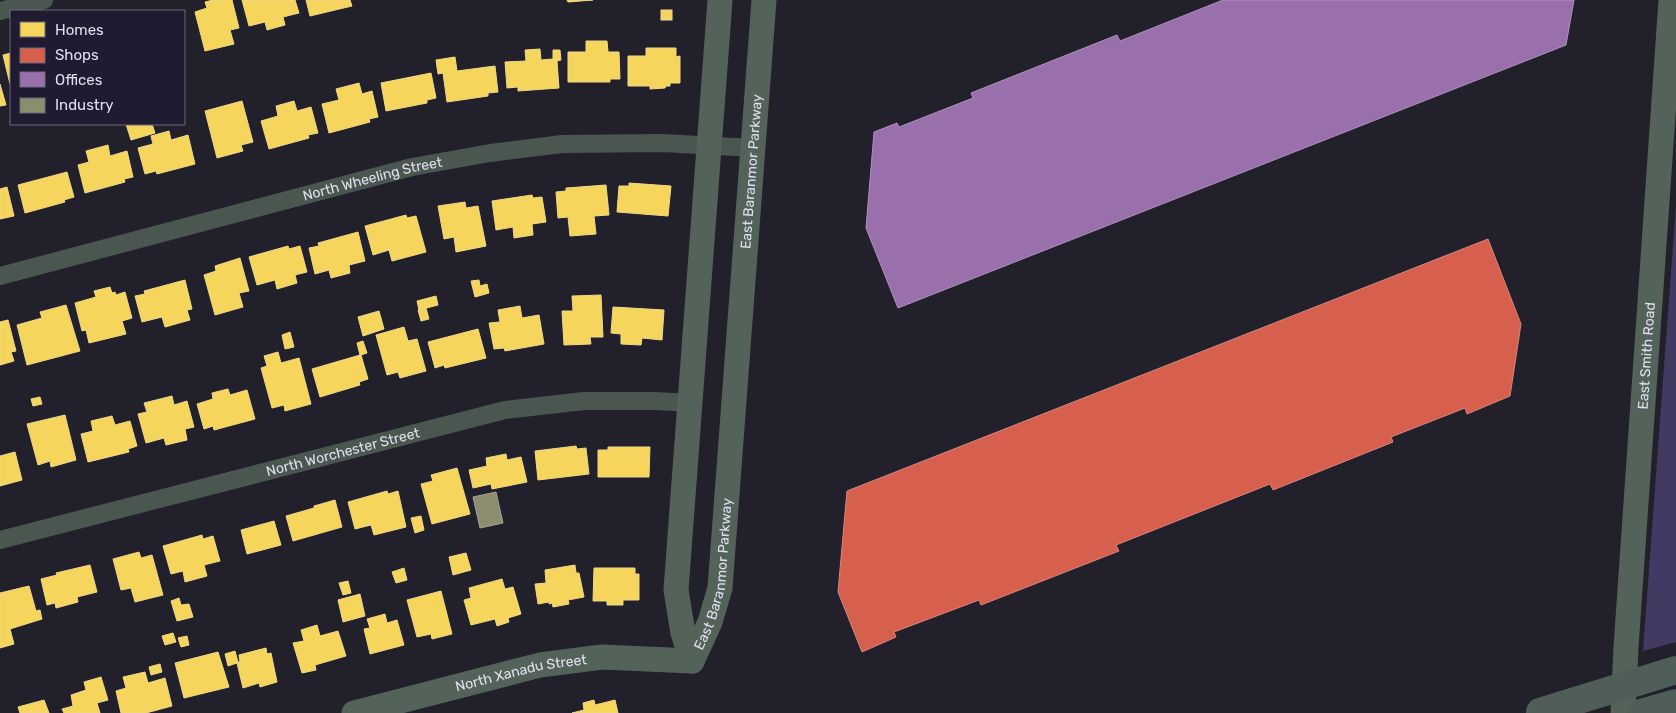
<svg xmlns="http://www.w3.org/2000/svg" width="1676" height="713" font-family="Rubik,sans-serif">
	<rect width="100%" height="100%" fill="#22202b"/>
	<!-- green -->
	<path fill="#433a63" d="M 1676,205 L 1676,642 L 1643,651 Z"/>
	<!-- homes -->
	<g fill="#f6d55c" stroke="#efd888">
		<path d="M 213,0 L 232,0 L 239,28 L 230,30 L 234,44 L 205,51 L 195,12 L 207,8 L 205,2 Z"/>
		<path d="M 242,0 L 295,0 L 299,13 L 283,17 L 285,25 L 267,30 L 265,22 L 249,26 Z"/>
		<path d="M 306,0 L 350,0 L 352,6 L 310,16 Z"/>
		<path d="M 567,0 L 593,0 L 568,2 Z"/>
		<rect x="661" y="10" width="11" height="10"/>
		<path d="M 586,41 L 607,41 L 608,52 L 619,52 L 620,79 L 610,79 L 610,82 L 568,82 L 568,52 L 586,52 Z"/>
		<path d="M 646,48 L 676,48 L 676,57 L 680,56 L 680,83 L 670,83 L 670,86 L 666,86 L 665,88 L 650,89 L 650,86 L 628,86 L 628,56 L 646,56 Z"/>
		<path d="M 540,49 L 541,60 L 553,59 L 553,50 L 560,50 L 561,60 L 557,61 L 559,88 L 518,91 L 518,87 L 507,88 L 505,62 L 526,61 L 525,50 Z"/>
		<path d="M 11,53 L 11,84 L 10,84 L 3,55 Z"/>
		<path d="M 455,57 L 457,71 L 495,66 L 498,92 L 488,93 L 488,96 L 447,102 L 443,73 L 438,74 L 436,60 Z"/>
		<path d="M 431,73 L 436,98 L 427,100 L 427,103 L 386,111 L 381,83 Z"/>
		<path d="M 359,83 L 362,94 L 372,91 L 378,117 L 369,119 L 370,122 L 329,133 L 322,104 L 339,100 L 336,89 Z"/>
		<path d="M 0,84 L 6,105 L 0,106 Z"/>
		<path d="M 242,101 L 253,142 L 241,145 L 243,151 L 217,158 L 205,111 Z"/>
		<path d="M 294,101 L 297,111 L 311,107 L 318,133 L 308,135 L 309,138 L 269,149 L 261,121 L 278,116 L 276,106 Z"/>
		<path d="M 126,124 L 152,124 L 155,133 L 131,140 Z"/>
		<path d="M 169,131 L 171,140 L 188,135 L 195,164 L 157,174 L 156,171 L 145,174 L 138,148 L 153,144 L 151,136 Z"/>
		<path d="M 108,145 L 110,156 L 127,151 L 133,177 L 124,179 L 125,182 L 85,193 L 78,165 L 89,162 L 86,151 Z"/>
		<path d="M 67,172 L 74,197 L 64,200 L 65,202 L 25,213 L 18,185 Z"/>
		<path d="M 629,183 L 671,186 L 668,216 L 617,212 L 619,186 L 629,186 Z"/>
		<path d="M 606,185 L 609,215 L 594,216 L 596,234 L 570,236 L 568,217 L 558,218 L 556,192 L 566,191 L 566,188 Z"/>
		<path d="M 7,187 L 14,216 L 0,219 L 0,189 Z"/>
		<path d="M 532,195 L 533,198 L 542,197 L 546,222 L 532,224 L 533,235 L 514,238 L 513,227 L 496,230 L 492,201 Z"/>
		<path d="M 465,202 L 466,208 L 478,206 L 486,246 L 456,252 L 454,237 L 444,239 L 438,206 Z"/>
		<path d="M 406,215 L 407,218 L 416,216 L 426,252 L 392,261 L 389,250 L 373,255 L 365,226 Z"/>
		<path d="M 358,232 L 365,261 L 349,265 L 350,273 L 331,278 L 329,270 L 315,274 L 309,248 L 319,246 L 318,243 Z"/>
		<path d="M 288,246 L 289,249 L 300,246 L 307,272 L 295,275 L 297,283 L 277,289 L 275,280 L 257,285 L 249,257 Z"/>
		<path d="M 240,258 L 249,291 L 239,293 L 243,307 L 215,315 L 204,275 L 216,271 L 215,266 Z"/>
		<path d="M 185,280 L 192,309 L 187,310 L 190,320 L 165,327 L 162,317 L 142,322 L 135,296 L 145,294 L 144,291 Z"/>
		<path d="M 479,280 L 480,286 L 487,284 L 489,293 L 475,297 L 471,281 Z"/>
		<path d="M 110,287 L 112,293 L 115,292 L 116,295 L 125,292 L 132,318 L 122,321 L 126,334 L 89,343 L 86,330 L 82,331 L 75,303 L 96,297 L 94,291 Z"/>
		<path d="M 601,295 L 603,337 L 590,337 L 591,344 L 564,345 L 562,311 L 573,311 L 572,296 Z"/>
		<path d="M 436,296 L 438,305 L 419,310 L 417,301 Z"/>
		<path d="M 66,305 L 80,351 L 27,365 L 17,325 L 42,318 L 40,312 Z"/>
		<path d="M 520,306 L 522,318 L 539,315 L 544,344 L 505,351 L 504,348 L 494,349 L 489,323 L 500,322 L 498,310 Z"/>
		<path d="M 613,307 L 664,310 L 662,340 L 642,338 L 641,345 L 621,344 L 621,334 L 611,333 Z"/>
		<path d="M 426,308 L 429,319 L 421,321 L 418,310 Z"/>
		<path d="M 379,311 L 384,329 L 363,336 L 358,317 Z"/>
		<path d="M 8,320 L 16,351 L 11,352 L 14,361 L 0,365 L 0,322 Z"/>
		<path d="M 404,327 L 408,341 L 417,339 L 426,371 L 400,378 L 398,372 L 387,375 L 376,335 Z"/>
		<path d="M 478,329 L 486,358 L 445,368 L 444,365 L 435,368 L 428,342 Z"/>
		<path d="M 290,332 L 294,347 L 285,349 L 282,335 Z"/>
		<path d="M 363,341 L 367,353 L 361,355 L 368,379 L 359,382 L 360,385 L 320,397 L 312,369 L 360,355 L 357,343 Z"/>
		<path d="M 278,352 L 281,363 L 299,358 L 311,404 L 285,411 L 284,405 L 272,408 L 261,368 L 267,366 L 264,356 Z"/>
		<path d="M 228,389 L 230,395 L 247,390 L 255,419 L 214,430 L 213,426 L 204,429 L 197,404 L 213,399 L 212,393 Z"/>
		<path d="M 172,396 L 174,405 L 187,401 L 194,427 L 185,429 L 187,440 L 166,445 L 164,438 L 146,443 L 138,414 L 147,412 L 144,403 Z"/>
		<path d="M 40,397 L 42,404 L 33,406 L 31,399 Z"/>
		<path d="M 65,415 L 76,460 L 51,467 L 50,461 L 38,465 L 27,424 Z"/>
		<path d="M 112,416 L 115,425 L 130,421 L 137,446 L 128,449 L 129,452 L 88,462 L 81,434 L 93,431 L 91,421 Z"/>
		<path d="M 576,446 L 577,449 L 586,448 L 589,474 L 538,480 L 535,451 Z"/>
		<path d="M 608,447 L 650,447 L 649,477 L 598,477 L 598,450 L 608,450 Z"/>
		<path d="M 15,452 L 22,480 L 0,486 L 0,456 Z"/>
		<path d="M 506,454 L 507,460 L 521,457 L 527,482 L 492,489 L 491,484 L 473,488 L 469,470 L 487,466 L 486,458 Z"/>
		<path d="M 457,468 L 470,514 L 432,524 L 421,484 L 433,481 L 431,475 Z"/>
		<path d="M 387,491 L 388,494 L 398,491 L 406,527 L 374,535 L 371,525 L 355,529 L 348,502 Z"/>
		<path d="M 335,500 L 342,527 L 293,541 L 286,516 L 314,508 L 314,506 Z"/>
		<path d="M 421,516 L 424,530 L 415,533 L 411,518 Z"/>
		<path d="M 274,521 L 281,545 L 247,554 L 241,530 Z"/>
		<path d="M 202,535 L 203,539 L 213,536 L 220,561 L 204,565 L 207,576 L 185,582 L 183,571 L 171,574 L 163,546 Z"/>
		<path d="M 139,552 L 141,558 L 152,555 L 163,595 L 135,602 L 131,588 L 121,590 L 113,559 Z"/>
		<path d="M 466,553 L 471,570 L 453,575 L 449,557 Z"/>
		<path d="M 90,565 L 97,592 L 77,597 L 78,602 L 56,608 L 55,603 L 47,605 L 41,579 L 57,575 L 56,573 Z"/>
		<path d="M 575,565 L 576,573 L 579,573 L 584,597 L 568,600 L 569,604 L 553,607 L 552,603 L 549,604 L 549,602 L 538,604 L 535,584 L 546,583 L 545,570 Z"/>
		<path d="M 404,568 L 407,580 L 396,583 L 392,572 Z"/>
		<path d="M 594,568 L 635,568 L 635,574 L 639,574 L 639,600 L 623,600 L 623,605 L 607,605 L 607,601 L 593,601 Z"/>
		<path d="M 502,579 L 505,589 L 513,587 L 521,614 L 508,618 L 509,622 L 497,626 L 495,619 L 471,625 L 464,600 L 471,598 L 469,588 Z"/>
		<path d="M 348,581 L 351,593 L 343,595 L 339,583 Z"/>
		<path d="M 29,586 L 36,611 L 40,610 L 42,619 L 10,629 L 14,644 L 0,648 L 0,593 Z"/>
		<path d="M 441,591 L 452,634 L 432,639 L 431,634 L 417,637 L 407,600 Z"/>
		<path d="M 360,594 L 365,616 L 343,622 L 338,600 Z"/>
		<path d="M 179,598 L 181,605 L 189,604 L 193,617 L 177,621 L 171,601 Z"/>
		<path d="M 385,614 L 387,623 L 397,620 L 404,645 L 370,654 L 364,629 L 370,628 L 367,619 Z"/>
		<path d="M 317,625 L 320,636 L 338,631 L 346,656 L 315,665 L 316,670 L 302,673 L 293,643 L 304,641 L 301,630 Z"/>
		<path d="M 173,633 L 176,642 L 165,645 L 162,636 Z"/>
		<path d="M 187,636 L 189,645 L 181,647 L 178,638 Z"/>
		<path d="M 266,648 L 267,654 L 271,653 L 277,682 L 260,687 L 259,683 L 243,688 L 237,663 L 228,666 L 225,654 L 235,651 L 238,662 L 240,662 L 239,655 Z"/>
		<path d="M 218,652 L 229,687 L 184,698 L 175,663 Z"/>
		<path d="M 160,664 L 162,672 L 151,675 L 149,667 Z"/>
		<path d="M 145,672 L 148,683 L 165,678 L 172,706 L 146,713 L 121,713 L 116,691 L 126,688 L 123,677 Z"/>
		<path d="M 101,677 L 108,700 L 97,703 L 100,713 L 64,713 L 62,709 L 73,706 L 71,695 L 86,690 L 84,682 Z"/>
		<path d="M 44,700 L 49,713 L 20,713 L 18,707 Z"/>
		<path d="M 594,700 L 595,705 L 615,700 L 618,713 L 572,713 L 584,710 L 583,703 Z"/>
	</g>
	<!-- shops -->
	<path fill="#d6604d" stroke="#d9867d" d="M 1488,239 L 1521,324 L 1510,396 L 1467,414 L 1465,408 L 1391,437 L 1393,442 L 1273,490 L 1270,484 L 1116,545 L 1119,551 L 981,605 L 979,600 L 894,632 L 896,637 L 862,652 L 838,592 L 847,491 Z"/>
	<!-- offices -->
	<path fill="#9970ab" stroke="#ae91bf" d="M 1223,0 L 1574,0 L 1566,45 L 898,308 L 866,228 L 874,132 L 897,123 L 899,127 L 973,98 L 971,93 L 1117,35 L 1120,41 Z"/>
	<!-- industry -->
	<path fill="#8c8c6e" stroke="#a5a594" d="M 496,492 L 503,523 L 480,528 L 473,497 Z"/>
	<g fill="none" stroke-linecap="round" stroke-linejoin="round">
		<!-- street -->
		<g stroke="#4a5750" stroke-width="18">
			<path d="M 0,11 L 44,0"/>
			<path id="s1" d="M 0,276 L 412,167 L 490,153 L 562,144 L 662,143 L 754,148"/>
			<path id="s2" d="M 0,540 L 505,410 L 584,401 L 655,401 L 691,403"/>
		</g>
		<!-- secondary -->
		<g stroke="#53635a" stroke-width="25">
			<path id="s3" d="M 692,661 L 710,622 L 720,588 L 764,0"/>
			<path d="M 692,661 L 683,633 L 676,590 L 720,0"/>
			<path id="s4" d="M 354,713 L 540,665 L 602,657 L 692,661"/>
			<path id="s5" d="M 1623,713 L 1626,647 L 1671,0"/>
		</g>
		<!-- highway -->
		<path stroke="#4f5e58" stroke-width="28" d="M 1641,713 L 1676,703"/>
		<!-- highway-bridge -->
		<path stroke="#4f5e58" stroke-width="28" d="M 1540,712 L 1676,670"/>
	</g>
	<g text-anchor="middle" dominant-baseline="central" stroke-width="5" stroke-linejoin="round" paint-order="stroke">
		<!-- street labels -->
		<g font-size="14" fill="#e0deed" stroke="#1f1b30">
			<text stroke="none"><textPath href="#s3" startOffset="496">East Baranmor Parkway</textPath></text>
			<text stroke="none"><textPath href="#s1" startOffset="385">North Wheeling Street</textPath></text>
			<text stroke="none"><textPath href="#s5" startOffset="358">East Smith Road</textPath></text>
			<text stroke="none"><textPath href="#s2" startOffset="354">North Worchester Street</textPath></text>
			<text stroke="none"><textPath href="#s3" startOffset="91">East Baranmor Parkway</textPath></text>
			<text stroke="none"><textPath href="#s4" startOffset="172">North Xanadu Street</textPath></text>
		</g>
	</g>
	<!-- legend -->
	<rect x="10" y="10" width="175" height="115" fill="#1f1b30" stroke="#6c697c"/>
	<rect x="20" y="22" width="25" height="15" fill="#f6d55c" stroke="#6c697c"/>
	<text x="55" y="35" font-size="15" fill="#e0deed">Homes</text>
	<rect x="20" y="48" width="25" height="15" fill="#d6604d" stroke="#6c697c"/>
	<text x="55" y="60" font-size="15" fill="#e0deed">Shops</text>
	<rect x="20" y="72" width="25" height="15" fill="#9970ab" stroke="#6c697c"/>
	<text x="55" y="85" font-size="15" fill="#e0deed">Offices</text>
	<rect x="20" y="98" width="25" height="15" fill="#8c8c6e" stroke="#6c697c"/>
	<text x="55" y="110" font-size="15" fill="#e0deed">Industry</text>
</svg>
